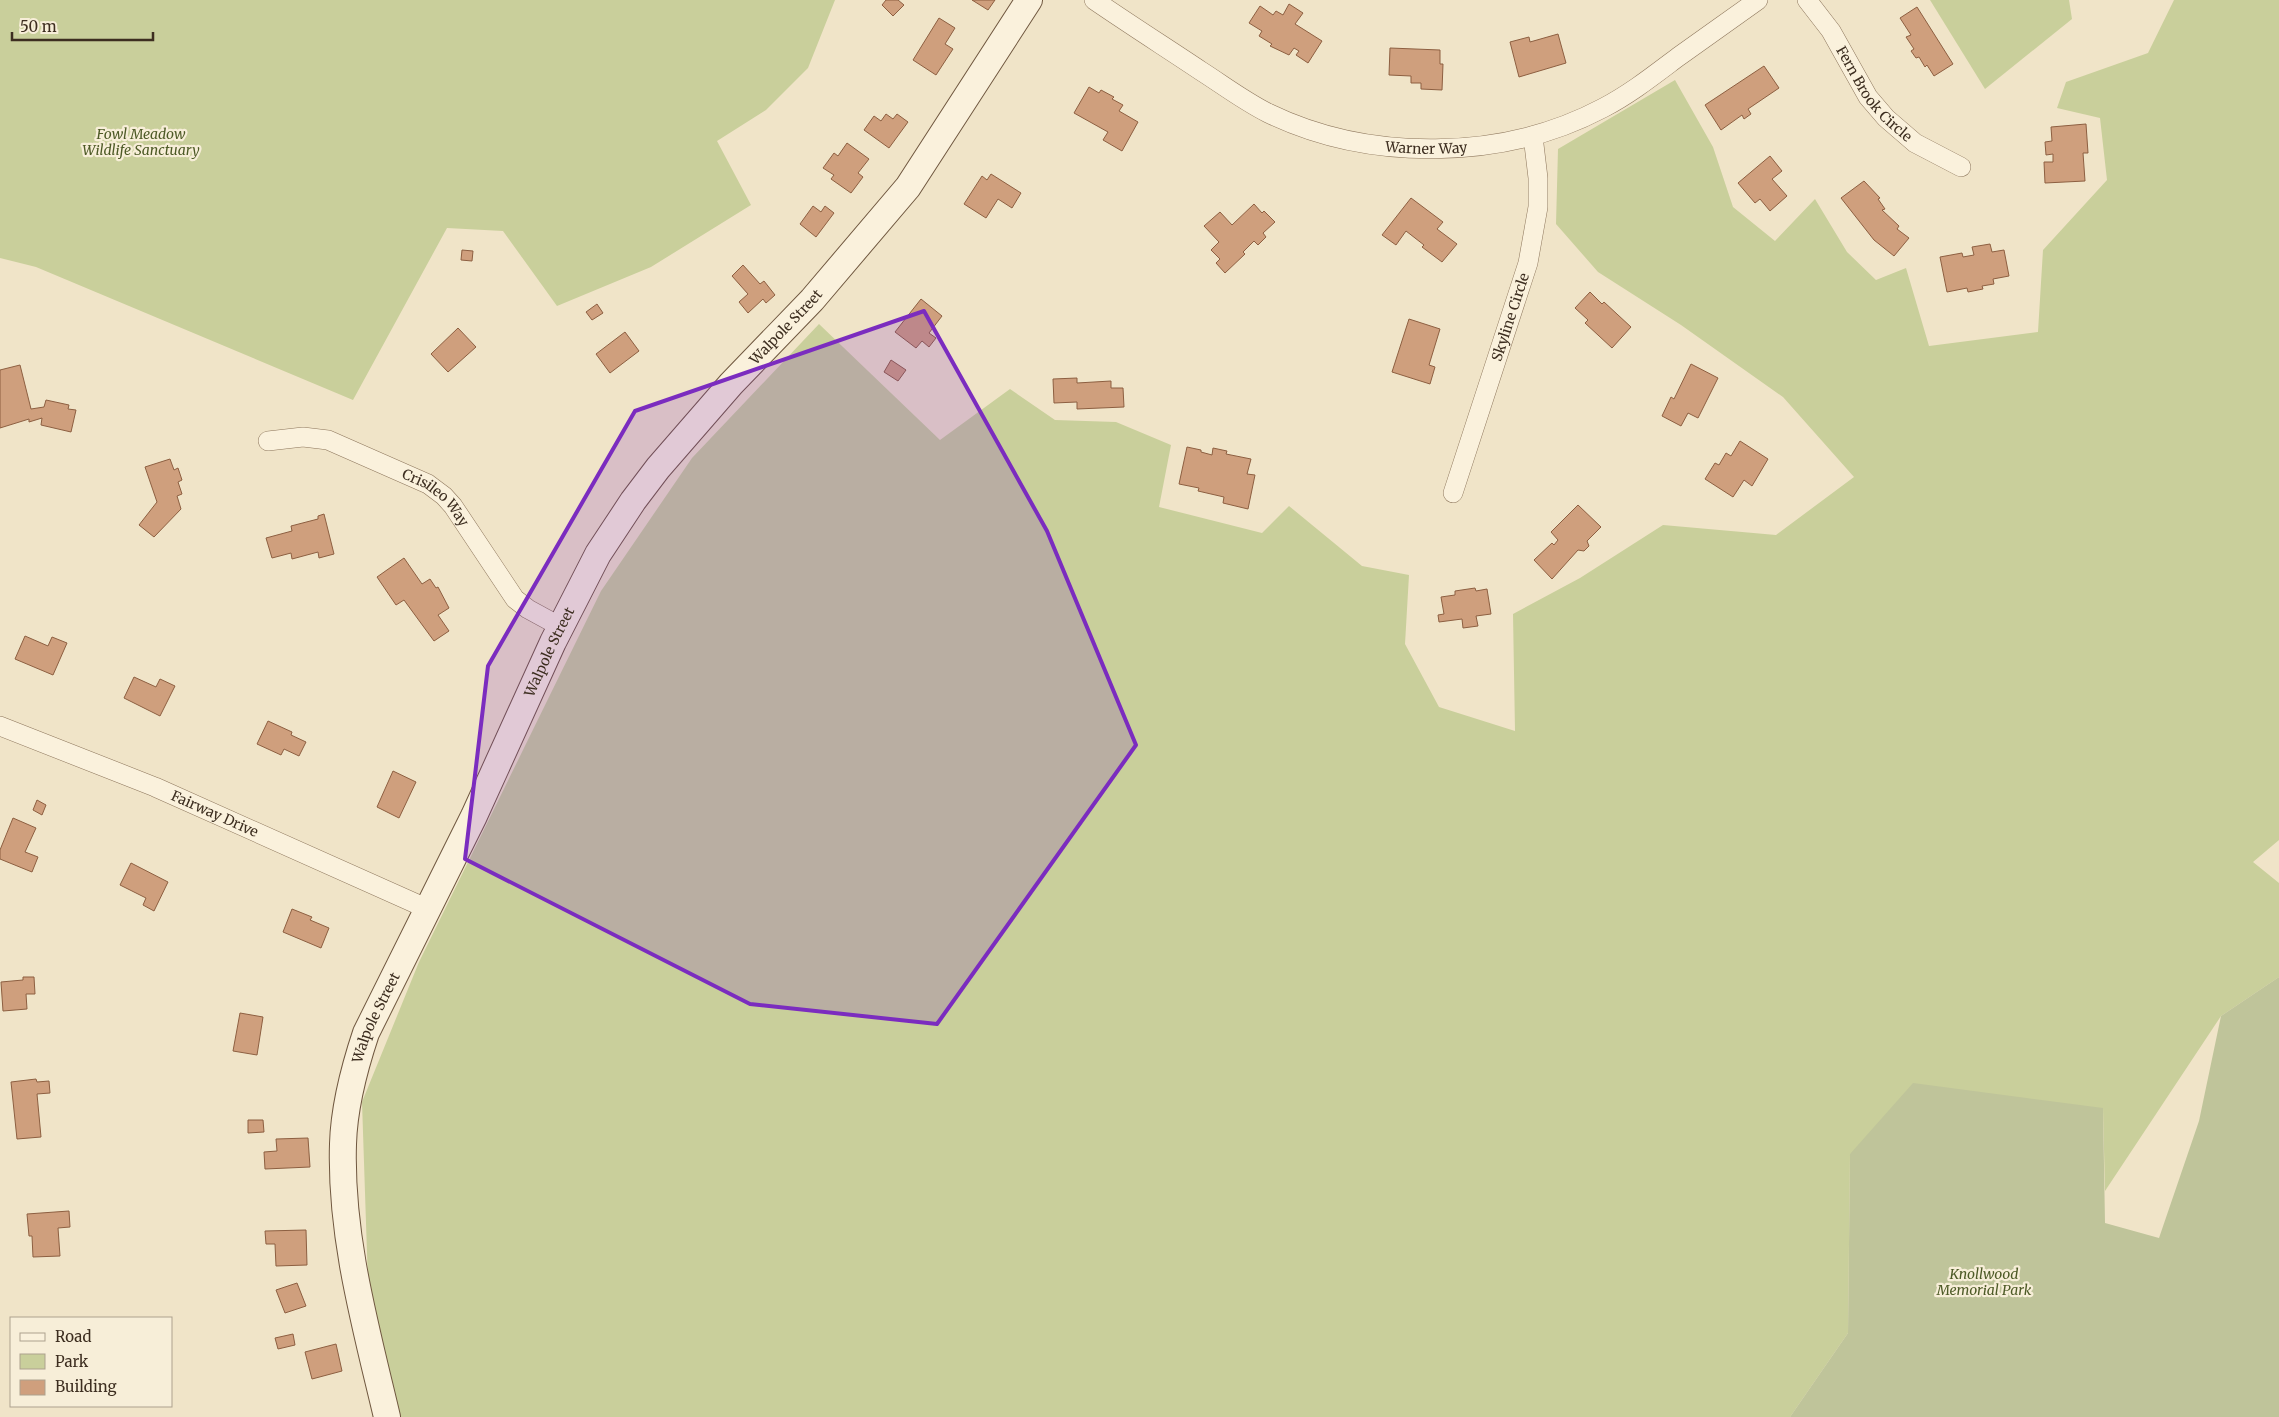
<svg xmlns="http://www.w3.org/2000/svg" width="2279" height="1417" font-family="Merriweather,serif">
	<rect width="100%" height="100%" fill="#f0e4c8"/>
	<!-- green -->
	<g fill="#c9cf9b">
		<path d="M 0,0 L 835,0 L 808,68 L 766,110 L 717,141 L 751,205 L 651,267 L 557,306 L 503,231 L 447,228 L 353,400 L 36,267 L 0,258 Z"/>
		<path d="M 1930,0 L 2069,0 L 2072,19 L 1985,89 Z"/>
		<path d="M 2174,0 L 2279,0 L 2279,840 L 2253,862 L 2279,883 L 2279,977 L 2221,1016 L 2105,1191 L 2103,1108 L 1850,1154 L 1848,1333 L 1790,1417 L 398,1417 L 368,1283 L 362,1102 L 419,962 L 601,591 L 692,458 L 819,324 L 940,440 L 1010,389 L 1055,420 L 1116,422 L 1171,445 L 1159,507 L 1262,533 L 1289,506 L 1362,566 L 1409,575 L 1405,644 L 1439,707 L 1515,731 L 1513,614 L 1580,578 L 1663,525 L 1776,535 L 1854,477 L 1783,397 L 1681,325 L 1598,272 L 1556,224 L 1558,149 L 1675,80 L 1713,147 L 1733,207 L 1775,241 L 1815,199 L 1847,252 L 1876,280 L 1906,268 L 1929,346 L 2038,332 L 2043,250 L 2107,180 L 2100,118 L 2057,108 L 2066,82 L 2148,53 Z"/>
	</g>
	<!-- cemetery -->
	<path fill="#bfc49a" d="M 2279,977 L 2279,1417 L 1790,1417 L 1848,1333 L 1850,1154 L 1913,1083 L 2103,1108 L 2105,1223 L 2159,1238 L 2199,1121 L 2221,1016 Z"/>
	<!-- building -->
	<g fill="#cf9f7d" stroke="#8d5f41">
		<path d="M 886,0 L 898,0 L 904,5 L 893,16 L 882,5 Z"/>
		<path d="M 972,0 L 995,0 L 988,10 Z"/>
		<path d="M 1289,4 L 1303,13 L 1295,24 L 1322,41 L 1308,63 L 1296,55 L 1299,51 L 1294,48 L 1289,55 L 1270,46 L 1272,44 L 1259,36 L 1262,31 L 1249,23 L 1260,6 L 1273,15 L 1276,11 L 1283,15 Z"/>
		<path d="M 1917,7 L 1953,64 L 1934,76 L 1927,65 L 1925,67 L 1919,57 L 1916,58 L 1911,51 L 1914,49 L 1906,37 L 1911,35 L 1900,18 Z"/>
		<path d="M 939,18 L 955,28 L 945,44 L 953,49 L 936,75 L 913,60 Z"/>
		<path d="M 1558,34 L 1566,63 L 1519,77 L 1510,42 L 1529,37 L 1530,42 Z"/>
		<path d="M 1390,48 L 1440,50 L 1440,64 L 1443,64 L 1442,90 L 1421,89 L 1421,83 L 1411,83 L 1411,76 L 1389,75 Z"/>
		<path d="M 1764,66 L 1779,88 L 1748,109 L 1751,114 L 1744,119 L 1742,115 L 1721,130 L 1705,105 Z"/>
		<path d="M 1089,87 L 1099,93 L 1101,90 L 1114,97 L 1112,99 L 1123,105 L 1119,111 L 1138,122 L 1122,151 L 1103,140 L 1108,132 L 1074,113 Z"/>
		<path d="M 886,114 L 893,119 L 897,114 L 908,122 L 889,148 L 864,130 L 874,116 L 881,121 Z"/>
		<path d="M 2086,124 L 2088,153 L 2083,153 L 2085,181 L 2045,183 L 2044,162 L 2053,162 L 2053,154 L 2046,155 L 2045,142 L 2052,141 L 2051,127 Z"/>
		<path d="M 847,143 L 869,159 L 858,173 L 863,177 L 851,193 L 831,179 L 834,175 L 823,168 L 834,153 L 838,156 Z"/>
		<path d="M 1770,156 L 1782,171 L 1772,179 L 1787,196 L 1770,211 L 1760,199 L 1755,203 L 1738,183 Z"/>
		<path d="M 991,174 L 1021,193 L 1012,208 L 998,199 L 986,218 L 964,204 L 982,176 L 987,180 Z"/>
		<path d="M 1864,181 L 1880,198 L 1878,199 L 1885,209 L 1882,210 L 1899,226 L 1897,229 L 1909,238 L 1894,256 L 1874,240 L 1841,198 Z"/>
		<path d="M 1411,198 L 1443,222 L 1437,229 L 1457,244 L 1442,262 L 1422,247 L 1424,245 L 1406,231 L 1396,245 L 1382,235 Z"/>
		<path d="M 1254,204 L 1262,213 L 1264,211 L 1275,222 L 1263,233 L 1266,237 L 1258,245 L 1254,241 L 1243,252 L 1245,254 L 1225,273 L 1216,263 L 1220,259 L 1211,250 L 1219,242 L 1204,226 L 1220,212 L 1232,225 Z"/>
		<path d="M 813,206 L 821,212 L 825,206 L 834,213 L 816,237 L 800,224 Z"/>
		<path d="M 1990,244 L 1992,252 L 2004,250 L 2009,276 L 1993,279 L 1994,284 L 1982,286 L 1983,289 L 1968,292 L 1967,288 L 1947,292 L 1940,257 L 1962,253 L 1963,257 L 1974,255 L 1972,247 Z"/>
		<path d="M 462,250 L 473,251 L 472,261 L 461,260 Z"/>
		<path d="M 743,265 L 760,284 L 764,281 L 775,295 L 766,303 L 763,299 L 748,313 L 739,302 L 748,294 L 732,276 Z"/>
		<path d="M 1590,292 L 1602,304 L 1604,302 L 1631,327 L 1612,348 L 1585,323 L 1588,320 L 1575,308 Z"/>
		<path d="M 921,299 L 942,316 L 929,333 L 936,338 L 929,347 L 922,341 L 916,348 L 895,332 Z"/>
		<path d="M 597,304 L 603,313 L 592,320 L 586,312 Z"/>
		<path d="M 1409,319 L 1440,329 L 1429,365 L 1435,367 L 1430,384 L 1392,372 Z"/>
		<path d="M 458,328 L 476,347 L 448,372 L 431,354 Z"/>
		<path d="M 625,332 L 639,351 L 610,373 L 596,354 Z"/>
		<path d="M 891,360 L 906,370 L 898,381 L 884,372 Z"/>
		<path d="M 1691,364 L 1718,378 L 1698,418 L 1688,413 L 1681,426 L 1662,416 L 1671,397 L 1674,399 Z"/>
		<path d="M 20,365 L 31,409 L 44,407 L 46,400 L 69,405 L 68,409 L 76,410 L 71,432 L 41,425 L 42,418 L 29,422 L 29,419 L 0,428 L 0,370 Z"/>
		<path d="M 1077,378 L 1077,383 L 1111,381 L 1111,388 L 1123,388 L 1124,407 L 1077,409 L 1077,402 L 1054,403 L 1053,379 Z"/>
		<path d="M 1740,441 L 1768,459 L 1752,486 L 1744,480 L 1733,497 L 1705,479 L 1715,463 L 1719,465 L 1726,453 L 1731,456 Z"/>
		<path d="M 1187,447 L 1201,450 L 1201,452 L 1212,455 L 1213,448 L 1227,451 L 1226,454 L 1251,459 L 1247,474 L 1255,475 L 1248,509 L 1223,503 L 1224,497 L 1198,491 L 1199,488 L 1179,484 Z"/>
		<path d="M 170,459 L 174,470 L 178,468 L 182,480 L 178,482 L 182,494 L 177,496 L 181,509 L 154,537 L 139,525 L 157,502 L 145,467 Z"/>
		<path d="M 1578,505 L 1601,527 L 1587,541 L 1589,546 L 1584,551 L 1578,550 L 1552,579 L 1534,560 L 1552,543 L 1554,545 L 1558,540 L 1551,532 Z"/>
		<path d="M 324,514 L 334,554 L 319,558 L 318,552 L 292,559 L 291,553 L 272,558 L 266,538 L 292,531 L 291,526 L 318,519 L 318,516 Z"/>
		<path d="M 404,558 L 422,584 L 430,579 L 436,588 L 438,587 L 449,608 L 438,615 L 449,631 L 434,641 L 404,600 L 396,605 L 377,577 Z"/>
		<path d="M 1475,588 L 1476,591 L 1487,589 L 1491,614 L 1476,616 L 1478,626 L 1463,628 L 1462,619 L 1439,622 L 1438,615 L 1444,614 L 1441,597 L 1455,595 L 1455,591 Z"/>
		<path d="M 25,636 L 48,646 L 52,637 L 67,643 L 53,675 L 15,659 Z"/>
		<path d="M 134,677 L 156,687 L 160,679 L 175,686 L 160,716 L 124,698 Z"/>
		<path d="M 268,721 L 292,732 L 291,735 L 306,742 L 299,756 L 284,749 L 281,755 L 257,744 Z"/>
		<path d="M 393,771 L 416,782 L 399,818 L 377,807 Z"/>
		<path d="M 37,800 L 46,805 L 42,815 L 33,810 Z"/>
		<path d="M 13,818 L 36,828 L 25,852 L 38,857 L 32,872 L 0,859 L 0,850 Z"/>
		<path d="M 131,863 L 168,882 L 154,911 L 143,905 L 146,898 L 120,885 Z"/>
		<path d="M 292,909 L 312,917 L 310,920 L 329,928 L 321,948 L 283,932 Z"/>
		<path d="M 23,977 L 34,977 L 35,994 L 26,994 L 27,1009 L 3,1011 L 1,982 L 23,980 Z"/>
		<path d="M 240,1013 L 263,1017 L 257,1055 L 233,1051 Z"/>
		<path d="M 36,1079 L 37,1082 L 49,1081 L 50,1093 L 37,1094 L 41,1137 L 17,1139 L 11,1082 Z"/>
		<path d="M 248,1120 L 263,1120 L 264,1132 L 248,1133 Z"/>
		<path d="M 308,1138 L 310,1167 L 265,1169 L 264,1152 L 277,1151 L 276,1139 Z"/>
		<path d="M 69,1211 L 70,1227 L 58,1228 L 60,1256 L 33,1257 L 32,1236 L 29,1236 L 27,1214 Z"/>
		<path d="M 306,1230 L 307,1265 L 276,1266 L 275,1244 L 266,1244 L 265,1231 Z"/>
		<path d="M 297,1283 L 306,1306 L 285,1313 L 276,1290 Z"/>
		<path d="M 293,1334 L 295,1345 L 278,1349 L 275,1338 Z"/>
		<path d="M 336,1344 L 342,1371 L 312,1379 L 305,1352 Z"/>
	</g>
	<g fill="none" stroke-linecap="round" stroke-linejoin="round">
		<!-- minor casing -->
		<g stroke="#8d765c" stroke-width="20">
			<g id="minor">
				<path id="s1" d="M 1094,0 C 1129,24 1165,47 1201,71 C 1223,85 1244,101 1268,113 C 1369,162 1503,161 1603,108 C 1630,94 1654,75 1678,57 C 1705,38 1731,19 1758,0"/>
				<path id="s2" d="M 1807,0 L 1831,31 L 1868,97 L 1886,118 L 1915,143 L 1961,167"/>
				<path id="s3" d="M 268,441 L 303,437 L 328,440 L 428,484 L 444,496 L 453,506 L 515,599 L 528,609 L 561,627"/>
				<path id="s4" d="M 1453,493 L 1528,263 L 1538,207 L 1538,178 L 1533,136"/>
				<path id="s5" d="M 0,726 L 155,787 L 428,909"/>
			</g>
		</g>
		<!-- secondary casing -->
		<g stroke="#6f573f" stroke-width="28">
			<g id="secondary">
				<path id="s6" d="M 387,1417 C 366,1328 340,1236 343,1144 C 344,1106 354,1069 366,1033 L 474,816 L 553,642 L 598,554 L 633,501 L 658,468 L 731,384 L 812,300 L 908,187 L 1029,0"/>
			</g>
		</g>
		<!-- minor -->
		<use href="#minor" stroke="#faf1dc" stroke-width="19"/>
		<!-- secondary -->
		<use href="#secondary" stroke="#faf1dc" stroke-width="26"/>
	</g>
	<!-- marked area -->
	<path fill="#7b2cbf" fill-opacity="0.2" stroke="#7b2cbf" stroke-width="4" stroke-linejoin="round" d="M 924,311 L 1047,531 L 1136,745 L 937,1024 L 750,1004 L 465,859 L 488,666 L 635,411 Z"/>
	<g text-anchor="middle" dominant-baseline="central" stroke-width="4.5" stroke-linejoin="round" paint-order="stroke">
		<!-- street labels -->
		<g font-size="14" fill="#3d2e20" stroke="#f7eed8">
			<text stroke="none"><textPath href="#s2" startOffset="116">Fern Brook Circle</textPath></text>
			<text stroke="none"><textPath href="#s1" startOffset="371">Warner Way</textPath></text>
			<text stroke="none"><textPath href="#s4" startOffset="185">Skyline Circle</textPath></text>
			<text stroke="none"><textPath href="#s6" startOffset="1219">Walpole Street</textPath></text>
			<text stroke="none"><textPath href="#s3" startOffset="184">Crisileo Way</textPath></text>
			<text stroke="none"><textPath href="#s6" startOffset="814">Walpole Street</textPath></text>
			<text stroke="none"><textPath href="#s5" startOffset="232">Fairway Drive</textPath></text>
			<text stroke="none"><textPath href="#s6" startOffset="409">Walpole Street</textPath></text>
		</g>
		<!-- park labels -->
		<g font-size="14" font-style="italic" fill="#4d5a26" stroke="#f7eed8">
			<text x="141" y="134">Fowl Meadow<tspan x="141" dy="16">Wildlife Sanctuary</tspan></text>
			<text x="1984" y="1274">Knollwood<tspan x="1984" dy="16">Memorial Park</tspan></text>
		</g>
	</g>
	<!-- legend -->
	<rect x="10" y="1317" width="162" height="90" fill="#f7eed8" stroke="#ada18e"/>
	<rect x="20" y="1333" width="25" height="8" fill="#faf1dc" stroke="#ada18e"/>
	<text x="55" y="1342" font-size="15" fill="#3d2e20">Road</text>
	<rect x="20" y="1354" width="25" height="15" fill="#c9cf9b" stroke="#ada18e"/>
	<text x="55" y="1367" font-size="15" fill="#3d2e20">Park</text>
	<rect x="20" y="1380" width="25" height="15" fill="#cf9f7d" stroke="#ada18e"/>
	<text x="55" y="1392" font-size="15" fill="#3d2e20">Building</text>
	<!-- scale -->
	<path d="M12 32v8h141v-8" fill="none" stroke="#3d2e20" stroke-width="2.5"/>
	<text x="20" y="32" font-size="15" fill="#3d2e20" stroke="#f7eed8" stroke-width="4" paint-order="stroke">50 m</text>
</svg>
